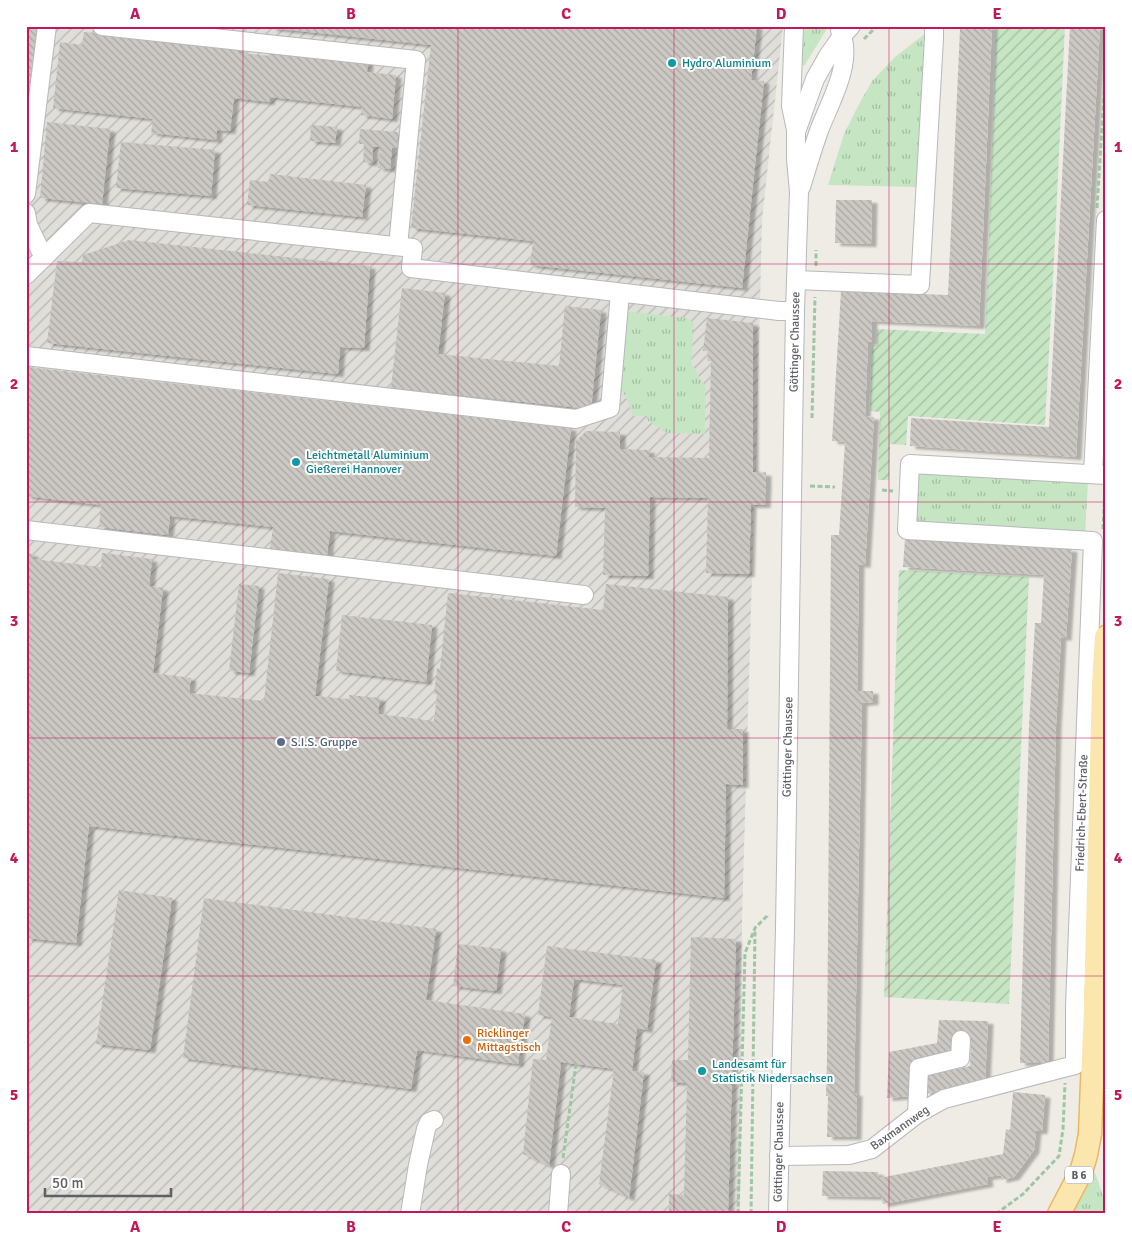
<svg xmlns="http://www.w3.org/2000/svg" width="1132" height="1240" font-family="Signika,sans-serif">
	<defs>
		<pattern id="industrial-furrows" width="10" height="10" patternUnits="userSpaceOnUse" patternTransform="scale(1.25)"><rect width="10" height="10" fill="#e0ded9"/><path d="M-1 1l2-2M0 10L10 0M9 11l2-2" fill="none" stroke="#b9b7b4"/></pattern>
		<pattern id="grass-tufts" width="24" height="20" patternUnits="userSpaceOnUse" patternTransform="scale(1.25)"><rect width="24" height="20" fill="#c6e5c3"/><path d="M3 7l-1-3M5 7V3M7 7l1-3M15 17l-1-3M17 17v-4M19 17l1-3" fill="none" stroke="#a4bda2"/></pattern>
		<pattern id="garden-furrows" width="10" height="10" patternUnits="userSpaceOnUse" patternTransform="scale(1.25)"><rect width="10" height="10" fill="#c6e5c3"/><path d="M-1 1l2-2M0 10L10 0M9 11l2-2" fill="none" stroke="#a4bda2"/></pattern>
		<pattern id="building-back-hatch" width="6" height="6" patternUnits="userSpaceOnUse" patternTransform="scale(1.25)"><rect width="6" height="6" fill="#ccc9c4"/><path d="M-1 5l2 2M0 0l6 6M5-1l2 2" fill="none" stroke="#a9a7a3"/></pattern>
		<filter id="shadow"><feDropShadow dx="5.5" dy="3" stdDeviation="1" flood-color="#0004"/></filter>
	</defs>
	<rect width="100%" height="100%" fill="#efece5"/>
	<!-- industrial -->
	<path fill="url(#industrial-furrows)" d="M 26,26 L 783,26 L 762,220 L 756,471 L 766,472 L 766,506 L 754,506 L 742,919 L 740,1214 L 26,1214 Z"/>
	<!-- grass -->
	<g fill="url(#grass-tufts)">
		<path d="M 800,26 L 827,26 L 828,27 L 804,66 L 798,61 Z"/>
		<path d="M 926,33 L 916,187 L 828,185 L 844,134 L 857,108 L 872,81 L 895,57 Z"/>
		<path d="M 623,311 L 687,318 L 694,323 L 691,363 L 705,386 L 705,434 L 667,433 L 648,421 L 647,416 L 633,416 L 625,395 L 616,387 Z"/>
		<path d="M 916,472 L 1088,481 L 1085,535 L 914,525 Z"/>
		<path d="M 1095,1172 L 1106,1205 L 1106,1214 L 1072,1214 Z"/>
	</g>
	<!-- garden -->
	<g fill="url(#garden-furrows)">
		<path d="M 996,26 L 1065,26 L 1054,260 L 1045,425 L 908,416 L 906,445 L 890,444 L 889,480 L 878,480 L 880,412 L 870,411 L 872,345 L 877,345 L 877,329 L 985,334 L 989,238 Z"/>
		<path d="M 899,570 L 1029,577 L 1009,1004 L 884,997 Z"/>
	</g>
	<!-- building -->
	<g fill="url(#building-back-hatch)" fill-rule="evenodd" filter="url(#shadow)">
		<path d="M 26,26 L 37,26 L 27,108 L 26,108 Z"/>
		<path d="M 271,26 L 757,26 L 751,80 L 764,81 L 742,288 L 530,265 L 533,241 L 411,228 L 431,45 L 271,28 Z"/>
		<path d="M 970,26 L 992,26 L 979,326 L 872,321 L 872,342 L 868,342 L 865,416 L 874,417 L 865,565 L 859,564 L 857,691 L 873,691 L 873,702 L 862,703 L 854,1093 L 857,1093 L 856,1137 L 827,1137 L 828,1096 L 826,1096 L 827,1059 L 831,535 L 839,535 L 845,442 L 832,441 L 841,291 L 948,295 L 960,29 L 970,29 Z"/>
		<path d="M 1070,26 L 1100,26 L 1076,457 L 910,446 L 911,418 L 1049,427 Z"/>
		<path d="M 84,32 L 239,48 L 239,53 L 271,56 L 271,51 L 368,62 L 367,72 L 396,75 L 392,119 L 361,115 L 362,107 L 270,97 L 269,102 L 234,98 L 230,131 L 217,130 L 216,140 L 151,133 L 153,119 L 53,108 L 60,42 L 82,45 Z"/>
		<path d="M 47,122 L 110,129 L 102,204 L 40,198 Z"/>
		<path d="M 311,125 L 337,127 L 335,143 L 310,141 Z"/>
		<path d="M 360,129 L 398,132 L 397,148 L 392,148 L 390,169 L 378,168 L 380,147 L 373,147 L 372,163 L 363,162 L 364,144 L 359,144 Z"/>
		<path d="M 121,142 L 215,150 L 211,196 L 116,188 Z"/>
		<path d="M 270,174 L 366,185 L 362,217 L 247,205 L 250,180 L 269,182 Z"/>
		<path d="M 836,200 L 872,200 L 871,244 L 835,243 Z"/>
		<path d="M 129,240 L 370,266 L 364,348 L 340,347 L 338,374 L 47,343 L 57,261 L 82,262 L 83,255 Z"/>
		<path d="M 402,288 L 445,293 L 438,354 L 559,366 L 565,306 L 601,310 L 591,409 L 391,388 Z"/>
		<path d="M 707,318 L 753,323 L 753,472 L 766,473 L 766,485 L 765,505 L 751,505 L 749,574 L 706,573 L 708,498 L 650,497 L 648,576 L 603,575 L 605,508 L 575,507 L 576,441 L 586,431 L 620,432 L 620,449 L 649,450 L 649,457 L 709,458 L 711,361 L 707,361 L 709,351 L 703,351 Z"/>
		<path d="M 26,367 L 571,428 L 556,556 L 330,531 L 327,555 L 270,549 L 273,527 L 170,516 L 168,535 L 99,527 L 101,505 L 26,496 Z"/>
		<path d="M 905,539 L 1072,549 L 1066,638 L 1061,637 L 1056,725 L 1048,1063 L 1020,1063 L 1029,726 L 1035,623 L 1041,623 L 1044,575 L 903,567 Z"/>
		<path d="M 26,553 L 33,554 L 33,559 L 101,567 L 102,553 L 152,559 L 149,586 L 163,588 L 153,673 L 191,678 L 189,693 L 264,701 L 278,573 L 329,579 L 315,696 L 349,699 L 349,695 L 380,698 L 378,714 L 434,721 L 437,694 L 434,694 L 437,668 L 440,669 L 448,593 L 603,610 L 606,584 L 728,597 L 727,729 L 743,729 L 743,785 L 726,784 L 724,898 L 89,826 L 76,943 L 26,938 Z"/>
		<path d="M 239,584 L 259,586 L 249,673 L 229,671 Z"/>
		<path d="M 342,615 L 432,625 L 426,682 L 336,671 Z"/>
		<path d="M 119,890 L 172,898 L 150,1050 L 96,1044 Z"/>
		<path d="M 204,898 L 436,929 L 426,1000 L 525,1014 L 518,1064 L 417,1050 L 411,1089 L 183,1058 Z"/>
		<path d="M 691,937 L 736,939 L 728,1214 L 669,1214 L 669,1194 L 684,1195 L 687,1083 L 671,1082 L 672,1060 L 688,1060 Z"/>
		<path d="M 458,944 L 501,949 L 496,991 L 453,986 Z"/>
		<path d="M 547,946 L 656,960 L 647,1030 L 637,1028 L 632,1071 L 644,1072 L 629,1198 L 599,1184 L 614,1069 L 561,1062 L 549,1166 L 523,1154 L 533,1059 L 546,1060 L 552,1017 L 538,1015 ZM 574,979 L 623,985 L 618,1024 L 569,1017 Z"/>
		<path d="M 939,1020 L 988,1021 L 985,1082 L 925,1094 L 925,1076 L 970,1066 L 971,1037 L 952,1037 L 952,1056 L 914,1062 L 911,1096 L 887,1098 L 889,1052 L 937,1043 Z"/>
		<path d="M 1013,1092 L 1045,1095 L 1042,1131 L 1036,1131 L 1034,1150 L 1014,1177 L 1001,1180 L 1001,1175 L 987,1177 L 988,1184 L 883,1204 L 881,1197 L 822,1196 L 823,1171 L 878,1172 L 879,1178 L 1003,1154 L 1006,1129 L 1010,1130 Z"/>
	</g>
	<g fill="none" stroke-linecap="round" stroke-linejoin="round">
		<!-- minor casing -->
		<g stroke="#b6b8bb" stroke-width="20">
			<g id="minor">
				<path d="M 102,26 L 416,60 L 398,246"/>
				<path d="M 794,26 L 791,106 L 796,130"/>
				<path d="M 801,187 C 807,168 813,147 820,128 C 831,100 854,61 840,31"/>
				<path d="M 26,194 L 47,26"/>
				<path d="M 26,213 L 28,225 L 44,258"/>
				<path d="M 26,275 L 89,213 L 413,248 L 411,268 L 779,311 L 795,311"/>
				<path d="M 796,280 L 920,285 L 934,38 L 934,26"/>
				<path d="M 26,356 L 576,419 L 610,408 L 620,293"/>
				<path d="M 1093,474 L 1106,220"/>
				<path d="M 26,530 L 584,595"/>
				<path d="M 1075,1065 L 1075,1007 L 1093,541 L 907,530 L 910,464 L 1106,475"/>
				<path d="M 917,1114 L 919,1068 L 960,1058 L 961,1040"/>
				<path d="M 779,1156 L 849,1155 L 872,1149 L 917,1114 L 944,1099 L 1075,1065"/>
				<path d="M 410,1214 L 418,1165 L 426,1129 L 429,1122 L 434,1120"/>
				<path d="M 558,1214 L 561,1174"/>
				<path d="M 778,1214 L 785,928 L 795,311 L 799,192 L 796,159 L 796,132 L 815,79 L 828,56 L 842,36 L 851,26"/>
			</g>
		</g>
		<!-- major casing -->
		<g stroke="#ebb762" stroke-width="25">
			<path id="major" d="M 1059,1214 L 1081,1172 L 1086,1155 L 1090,1134 L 1095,1007 L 1103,684 L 1106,637"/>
		</g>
		<!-- path -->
		<g stroke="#9dc6a4" stroke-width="3" stroke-dasharray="5 2.5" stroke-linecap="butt">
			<path d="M 864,39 L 877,26"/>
			<path d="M 1097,208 L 1106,61"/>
			<path d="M 816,266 L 816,250"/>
			<path d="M 812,418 L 815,297"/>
			<path d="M 810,486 L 835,487"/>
			<path d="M 882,490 L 893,491"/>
			<path d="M 1103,529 L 1105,490"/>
			<path d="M 563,1158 L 576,1064"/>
			<path d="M 738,1214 L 745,953 L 755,928 L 767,916 L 767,914"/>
			<path d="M 751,1214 L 755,931"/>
			<path d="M 996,1214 L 1023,1194 L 1059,1156 L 1063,1129 L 1065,1083"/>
		</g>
		<!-- minor -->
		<use href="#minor" stroke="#fff" stroke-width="18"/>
		<!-- major -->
		<use href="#major" stroke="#fbe7ae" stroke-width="22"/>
	</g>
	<!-- grid -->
	<path fill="none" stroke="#c2185b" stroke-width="1" stroke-opacity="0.55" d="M 243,26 L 243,1214M 458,26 L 458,1214M 674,26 L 674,1214M 889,26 L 889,1214M 26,264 L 1106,264M 26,502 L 1106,502M 26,738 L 1106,738M 26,976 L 1106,976"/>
	<!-- markers -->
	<g fill="#0f9aa8" stroke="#fff" stroke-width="2">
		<circle cx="672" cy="63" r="5"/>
		<circle cx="296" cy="462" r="5"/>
		<circle cx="702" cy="1071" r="5"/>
	</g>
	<circle fill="#5c6f8a" stroke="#fff" stroke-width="2" cx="281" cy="742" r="5"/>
	<circle fill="#e8710a" stroke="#fff" stroke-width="2" cx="467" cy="1040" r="5"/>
	<g text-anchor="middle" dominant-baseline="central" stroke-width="4" stroke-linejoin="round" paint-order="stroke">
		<!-- shield labels -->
		<rect fill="#fff" stroke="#8e9093" stroke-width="1" x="1065" y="1166.5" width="28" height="17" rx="4"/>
		<g font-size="11" font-weight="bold" fill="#5d6165">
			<text x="1079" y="1175">B 6</text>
		</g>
		<!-- culture labels -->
		<g font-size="12" fill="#0d838f" stroke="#fff" text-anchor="start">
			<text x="682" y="63">Hydro Aluminium</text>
			<text x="306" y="455">Leichtmetall Aluminium<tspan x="306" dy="14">Gießerei Hannover</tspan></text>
			<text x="712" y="1064">Landesamt für<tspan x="712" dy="14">Statistik Niedersachsen</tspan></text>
		</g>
		<!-- street labels -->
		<g font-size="12" fill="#5d6165" stroke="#fff">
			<text transform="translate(795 342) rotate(-89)">Göttinger Chaussee</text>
			<text transform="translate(788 747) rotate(-89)">Göttinger Chaussee</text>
			<text transform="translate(1082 813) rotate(-88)">Friedrich-Ebert-Straße</text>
			<text transform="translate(900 1128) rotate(-35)">Baxmannweg</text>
			<text transform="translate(779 1152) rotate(-89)">Göttinger Chaussee</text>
		</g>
		<!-- service labels -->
		<g font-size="12" fill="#4e5e75" stroke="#fff" text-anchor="start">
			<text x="291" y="742">S.I.S. Gruppe</text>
		</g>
		<!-- food labels -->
		<g font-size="12" fill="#c56008" stroke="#fff" text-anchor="start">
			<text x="477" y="1033">Ricklinger<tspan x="477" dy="14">Mittagstisch</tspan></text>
		</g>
	</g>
	<!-- border -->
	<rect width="1132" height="1240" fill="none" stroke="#ffffff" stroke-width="55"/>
	<!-- scale -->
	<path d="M45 1188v8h126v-8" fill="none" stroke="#5d6165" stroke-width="2.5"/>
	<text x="52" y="1188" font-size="15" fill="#5d6165" stroke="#ffffff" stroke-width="4" paint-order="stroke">50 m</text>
	<rect x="28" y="28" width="1076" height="1184" fill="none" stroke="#c2185b" stroke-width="2"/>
	<g font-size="16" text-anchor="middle" font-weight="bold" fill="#c2185b">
		<text x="135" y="19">A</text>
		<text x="351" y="19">B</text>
		<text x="566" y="19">C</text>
		<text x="781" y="19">D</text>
		<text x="997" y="19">E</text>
		<text x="14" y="152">1</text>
		<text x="1118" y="152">1</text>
		<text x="14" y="389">2</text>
		<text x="1118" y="389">2</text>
		<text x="14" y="626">3</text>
		<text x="1118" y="626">3</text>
		<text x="14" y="863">4</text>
		<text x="1118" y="863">4</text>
		<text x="14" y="1100">5</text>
		<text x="1118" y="1100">5</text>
		<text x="135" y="1232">A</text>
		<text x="351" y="1232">B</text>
		<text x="566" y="1232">C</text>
		<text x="781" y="1232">D</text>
		<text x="997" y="1232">E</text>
	</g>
</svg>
